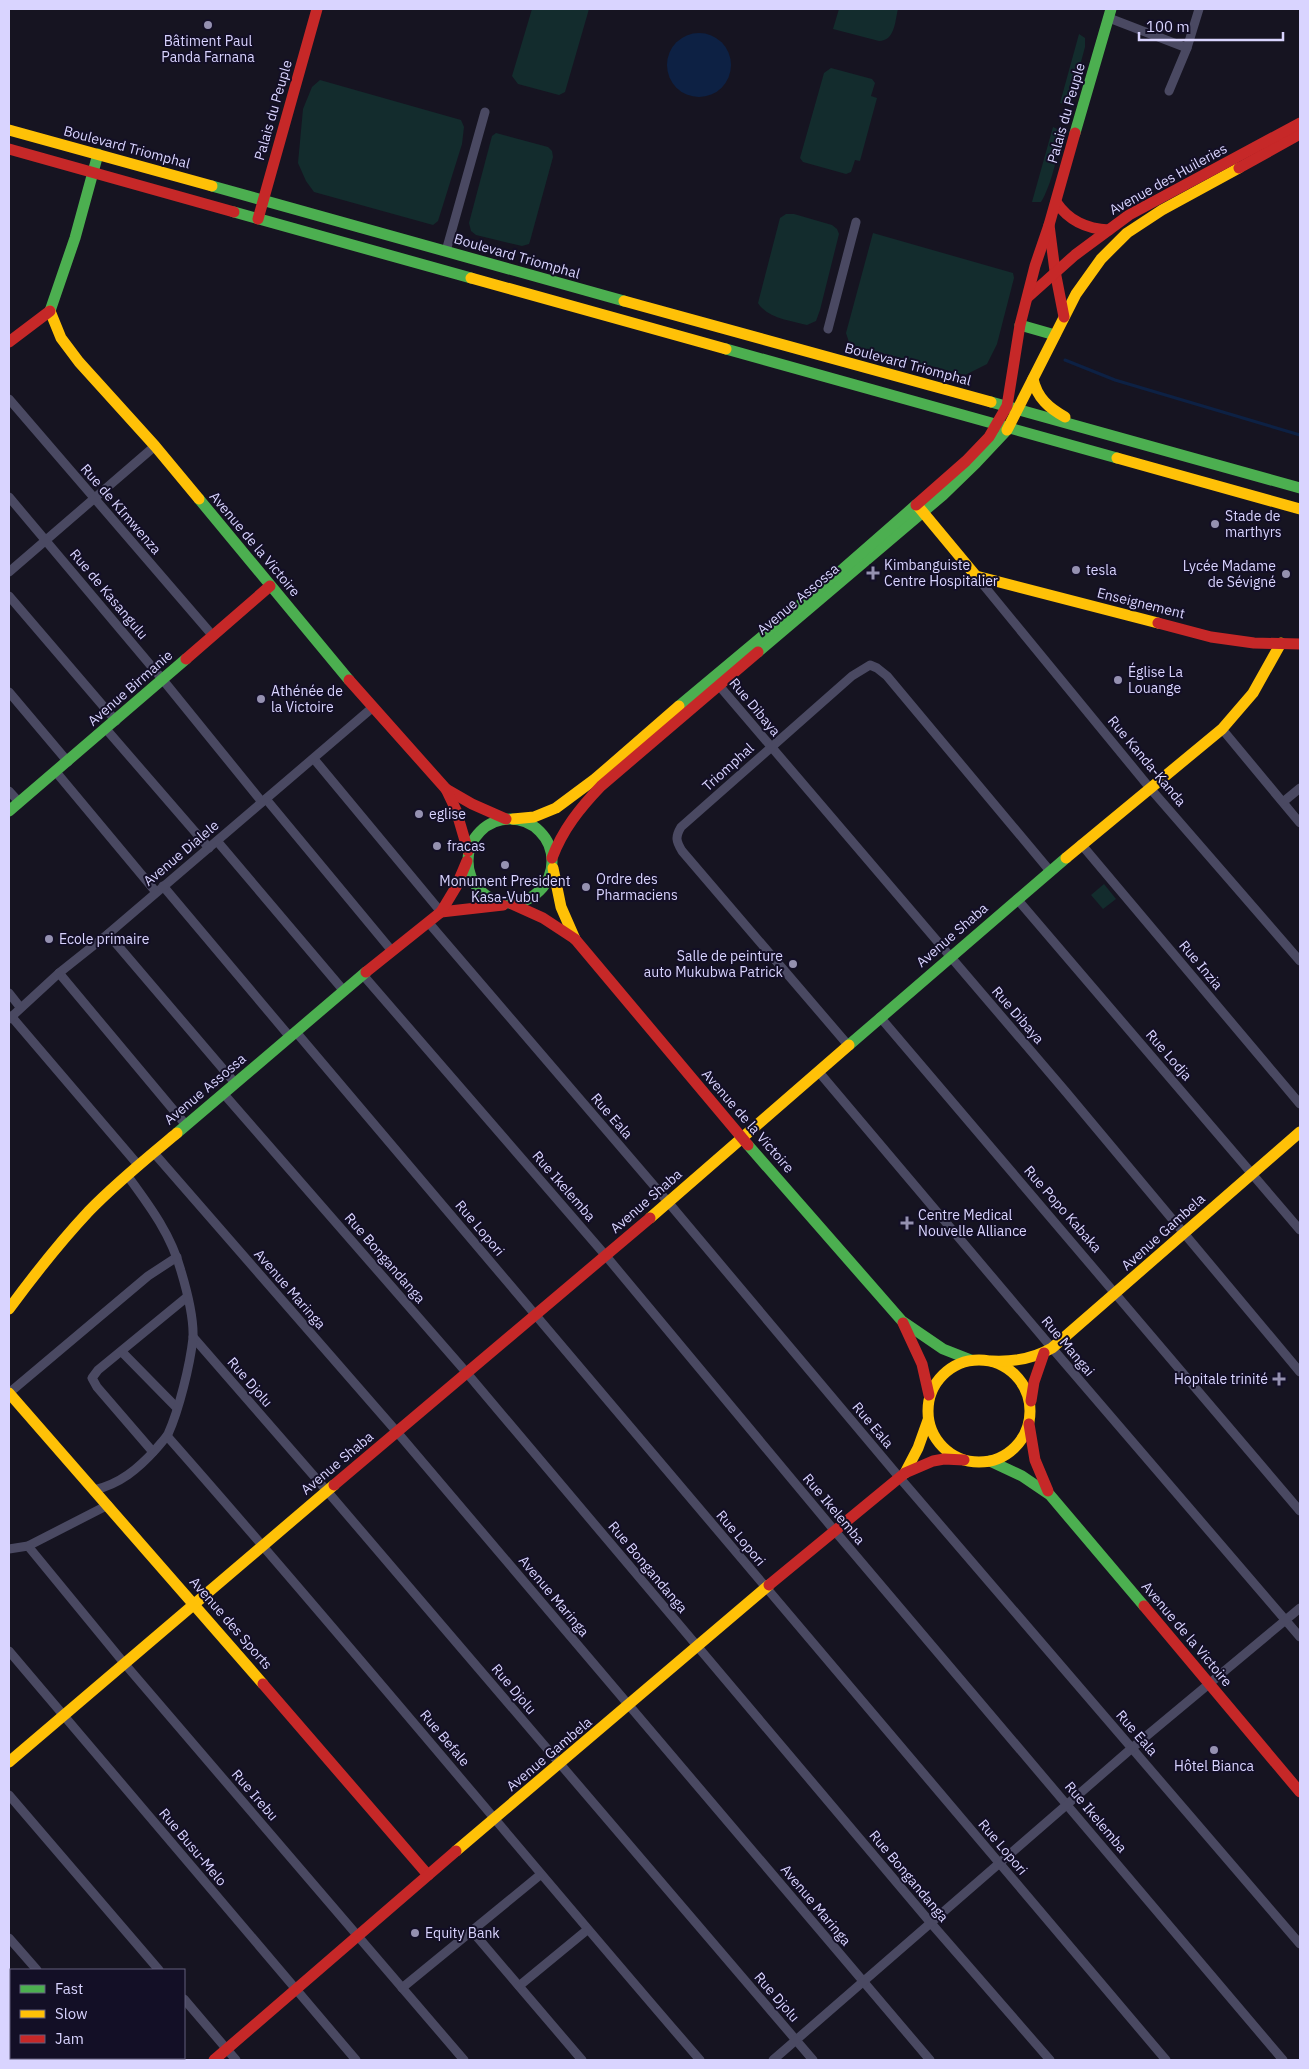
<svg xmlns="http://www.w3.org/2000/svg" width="1309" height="2069" font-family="'IBM Plex Sans',sans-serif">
	<rect width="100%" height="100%" fill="#161421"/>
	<!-- green -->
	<g fill="#132c2d">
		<path d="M 532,9 L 589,9 L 565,92 L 559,95 L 518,84 L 512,76 Z"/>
		<path d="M 839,9 L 898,9 C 895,21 895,41 879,41 L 833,29 Z"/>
		<path d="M 1079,34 L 1085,38 L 1085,47 L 1071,99 L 1065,104 L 1060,103 Z"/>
		<path d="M 831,68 L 872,79 L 875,83 L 871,96 L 877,98 L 860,161 L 855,160 L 851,172 L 846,174 L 803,162 L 800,158 L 824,73 Z"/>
		<path d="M 320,80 L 461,120 L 464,127 L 462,144 L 438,221 L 433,225 L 314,192 L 306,181 L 298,163 L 303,109 L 312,87 Z"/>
		<path d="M 1053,127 L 1057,129 C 1063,144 1050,188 1041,202 L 1032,202 Z"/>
		<path d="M 496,133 L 548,147 L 552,151 L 553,157 L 530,241 L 529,244 L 522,246 L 476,235 L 471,231 L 469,223 L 492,136 Z"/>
		<path d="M 786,214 L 794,214 L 832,225 L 837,229 L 839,234 L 820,310 L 816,321 L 807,325 C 791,321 767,318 758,303 L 780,218 Z"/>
		<path d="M 873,233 L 1013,273 L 1014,278 L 997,344 L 987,364 L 965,375 L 855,346 L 849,342 L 846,333 Z"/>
		<path d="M 1104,884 L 1116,899 L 1103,909 L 1091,895 Z"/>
	</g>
	<!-- water -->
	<circle fill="#0d2144" cx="699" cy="65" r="32"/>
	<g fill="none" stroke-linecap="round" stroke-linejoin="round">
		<!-- stream -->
		<path stroke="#0d2144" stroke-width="3" d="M 1065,360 L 1115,380 L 1300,435"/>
		<!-- street -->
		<g stroke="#4a4962" stroke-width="9">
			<path d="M 1109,18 L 1187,48"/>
			<path d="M 1169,91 L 1187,48 L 1199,9"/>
			<path d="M 446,251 L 485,112"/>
			<path d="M 828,329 L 856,222"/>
			<path d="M 9,399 L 213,636"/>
			<path d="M 9,497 L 163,680 L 262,802"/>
			<path d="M 9,572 L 155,446"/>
			<path d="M 976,576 L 1149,787 L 1300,961"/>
			<path d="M 9,596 L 116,721"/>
			<path d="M 716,682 L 1066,1092 L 1300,1372"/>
			<path d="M 9,692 L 68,762"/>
			<path d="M 106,729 L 209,848"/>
			<path d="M 1222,729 L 1300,823"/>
			<path d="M 314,759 L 441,912"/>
			<path d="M 56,772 L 156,892"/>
			<path d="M 9,791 L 19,802"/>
			<path d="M 266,799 L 392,951"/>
			<path d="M 1283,802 L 1300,788"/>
			<path d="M 217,841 L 344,991"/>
			<path d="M 1081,844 L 1300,1104"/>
			<path d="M 163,886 L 290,1037"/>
			<path d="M 1017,899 L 1300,1230"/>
			<path d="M 428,922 L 668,1202 L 899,1477 L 1300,1944"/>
			<path d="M 108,934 L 235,1083"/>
			<path d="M 59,973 L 186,1125"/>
			<path d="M 363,975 L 606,1256 L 834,1530 L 1283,2060"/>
			<path d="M 9,993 L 20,1007"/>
			<path d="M 11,1016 L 139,1166"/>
			<path d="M 880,1017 L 1300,1511"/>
			<path d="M 9,1019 L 59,973 L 108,934 L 372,708"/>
			<path d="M 296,1032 L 1166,2060"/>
			<path d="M 848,1045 L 682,851 C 676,841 675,837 681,827 L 852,676 L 870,665 L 877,668 L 887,676 L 1050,871"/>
			<path d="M 818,1071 L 1052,1348 L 1300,1637"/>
			<path d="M 223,1093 L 466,1372 L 930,1922 L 1050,2060"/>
			<path d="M 154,1153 L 397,1432 L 930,2060"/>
			<path d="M 193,1337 L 327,1491 L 813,2060"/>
			<path d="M 122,1352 L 177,1408"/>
			<path d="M 9,1393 L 148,1276 L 177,1257"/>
			<path d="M 167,1436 C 348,1641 521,1853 700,2060"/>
			<path d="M 153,1452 L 97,1387 L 92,1378 L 98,1370 L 187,1297"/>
			<path d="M 94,1490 C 120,1484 138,1469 156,1449 C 160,1444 165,1439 168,1434 C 179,1410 190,1365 193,1338 C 194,1317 187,1291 181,1271 C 171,1234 149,1205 127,1175"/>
			<path d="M 28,1546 L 124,1663 L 464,2060"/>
			<path d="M 9,1549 L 28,1546 L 108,1505"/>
			<path d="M 9,1651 L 356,2060"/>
			<path d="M 9,1795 L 159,1970"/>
			<path d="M 472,1931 L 582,2060"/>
			<path d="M 9,1938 L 37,1970"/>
			<path d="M 519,1986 L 587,1930"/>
			<path d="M 402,1988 L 540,1875"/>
			<path d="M 184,1999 L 236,2060"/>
			<path d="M 112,2058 L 114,2060"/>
			<path d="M 773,2060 L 1132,1748 L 1300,1608"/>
		</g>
		<!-- fast -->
		<g stroke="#4caf50" stroke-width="11">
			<path d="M 1075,133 L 1111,9"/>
			<path d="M 212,186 L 624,301"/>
			<path d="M 234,212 L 471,278"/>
			<path d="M 50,311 L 75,238 L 98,154"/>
			<path d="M 1020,325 L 1055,335"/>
			<path d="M 726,349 L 1117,458"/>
			<path d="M 991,402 L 1300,488"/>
			<path d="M 199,499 L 349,680"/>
			<path d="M 758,652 L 943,495 L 976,463 L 1007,430"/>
			<path d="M 679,706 L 843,569 L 916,505"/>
			<path d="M 9,811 L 186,659"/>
			<circle cx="510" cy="861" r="42"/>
			<path d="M 849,1045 L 1066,858"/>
			<path d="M 177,1133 L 366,972"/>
			<path d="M 748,1145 L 902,1321 L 943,1349 L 971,1360"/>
			<path d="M 990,1461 L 1022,1476 L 1050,1495 L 1144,1606"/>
		</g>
		<!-- slow -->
		<g stroke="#ffc107" stroke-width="11">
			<path d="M 9,130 L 212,186"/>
			<path d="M 471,278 L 726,349"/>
			<path d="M 624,301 L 991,402"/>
			<path d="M 50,311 L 61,338 L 79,362 L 155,446 L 199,499"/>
			<path d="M 1033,379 C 1037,398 1049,408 1065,417"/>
			<path d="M 1007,430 L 1076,294 L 1101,259 L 1127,233 L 1162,210 L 1239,168"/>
			<path d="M 1117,458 L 1300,509"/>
			<path d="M 917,505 L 976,576 L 1158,623"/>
			<path d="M 513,819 L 534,817 L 556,808 L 595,779 L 679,706"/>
			<path d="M 1066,858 L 1222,729 L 1253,693 L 1281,643"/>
			<path d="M 553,868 L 561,907 L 575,939"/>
			<path d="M 650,1218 L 849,1045"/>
			<path d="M 9,1309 C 34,1275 60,1242 89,1211 C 116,1183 147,1158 177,1133"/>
			<circle cx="979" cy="1411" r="51"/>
			<path d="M 992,1361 C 1013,1362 1033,1359 1052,1348 L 1300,1132"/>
			<path d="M 9,1393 L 263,1684"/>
			<path d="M 905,1473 L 918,1448 L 928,1420"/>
			<path d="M 9,1762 L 334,1485"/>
			<path d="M 456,1851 L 769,1585"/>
		</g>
		<!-- jam -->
		<g stroke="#c62828" stroke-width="11">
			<path d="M 9,149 L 234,212"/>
			<path d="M 1239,168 L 1300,134"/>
			<path d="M 1056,202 C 1069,221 1086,229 1109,230"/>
			<path d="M 258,219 L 317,9"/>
			<path d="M 1049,225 L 1055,271 L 1064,317"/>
			<path d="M 1028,297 L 1075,255 L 1129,215 L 1300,123"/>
			<path d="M 9,342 L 50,311"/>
			<path d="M 916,505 L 966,461 L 989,437 L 1007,406 L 1020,325 L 1035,266 L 1049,225 L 1075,133"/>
			<path d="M 1158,623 L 1211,637 L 1254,643 L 1300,644"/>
			<path d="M 186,659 L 270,586"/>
			<path d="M 349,680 L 446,789 L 472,804 L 506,819"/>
			<path d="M 446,789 L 456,810 L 468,851"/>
			<path d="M 552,858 C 563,829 580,808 601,786 L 758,652"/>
			<path d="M 512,904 L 543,918 L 575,939 L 748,1145"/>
			<path d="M 441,912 L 503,905"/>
			<path d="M 366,972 L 441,912 L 456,887 L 467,861"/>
			<path d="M 903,1323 L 922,1364 L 929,1395"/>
			<path d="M 1031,1401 L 1034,1382 L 1044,1353"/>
			<path d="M 1029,1424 L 1035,1460 L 1048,1491"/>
			<path d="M 334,1485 L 650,1218"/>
			<path d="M 769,1585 L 905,1473 L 933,1461 L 944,1459 L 964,1460"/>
			<path d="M 1144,1606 L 1300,1792"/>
			<path d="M 263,1684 L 428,1875"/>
			<path d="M 214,2060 L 456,1851"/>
		</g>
	</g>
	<!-- markers -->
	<g fill="#9591b1" stroke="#130f26" stroke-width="2">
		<circle cx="208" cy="25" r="5"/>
		<circle cx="1215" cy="524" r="5"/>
		<circle cx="1076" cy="570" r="5"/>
		<path d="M870.5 565.5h5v5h5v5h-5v5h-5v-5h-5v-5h5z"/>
		<circle cx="1286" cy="574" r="5"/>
		<circle cx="1118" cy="680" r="5"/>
		<circle cx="261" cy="699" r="5"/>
		<circle cx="419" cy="814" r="5"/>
		<circle cx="437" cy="846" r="5"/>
		<circle cx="505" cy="865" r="5"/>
		<circle cx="586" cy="887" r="5"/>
		<circle cx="49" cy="939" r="5"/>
		<circle cx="793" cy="964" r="5"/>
		<path d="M904.5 1215.5h5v5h5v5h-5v5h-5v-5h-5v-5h5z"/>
		<path d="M1276.5 1371.5h5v5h5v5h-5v5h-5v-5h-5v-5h5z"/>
		<circle cx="1214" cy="1750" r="5"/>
		<circle cx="415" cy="1933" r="5"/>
	</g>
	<g text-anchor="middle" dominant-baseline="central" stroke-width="4" stroke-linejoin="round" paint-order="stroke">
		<!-- poi labels -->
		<g font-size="14" fill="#d9d4ff" stroke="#130f26" text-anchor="start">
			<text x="208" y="41" text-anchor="middle">Bâtiment Paul<tspan x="208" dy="16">Panda Farnana</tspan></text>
			<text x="1225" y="516">Stade de<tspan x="1225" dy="16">marthyrs</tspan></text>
			<text x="884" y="565">Kimbanguiste<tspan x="884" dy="16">Centre Hospitalier</tspan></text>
			<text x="1276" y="566" text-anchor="end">Lycée Madame<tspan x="1276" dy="16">de Sévigné</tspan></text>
			<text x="1086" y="570">tesla</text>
			<text x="1128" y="672">Église La<tspan x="1128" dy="16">Louange</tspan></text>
			<text x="271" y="691">Athénée de<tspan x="271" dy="16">la Victoire</tspan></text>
			<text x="429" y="814">eglise</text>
			<text x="447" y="846">fracas</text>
			<text x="596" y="879">Ordre des<tspan x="596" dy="16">Pharmaciens</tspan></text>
			<text x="505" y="881" text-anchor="middle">Monument President<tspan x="505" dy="16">Kasa-Vubu</tspan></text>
			<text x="59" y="939">Ecole primaire</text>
			<text x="783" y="956" text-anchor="end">Salle de peinture<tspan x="783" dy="16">auto Mukubwa Patrick</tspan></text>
			<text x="918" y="1215">Centre Medical<tspan x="918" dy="16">Nouvelle Alliance</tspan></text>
			<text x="1268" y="1379" text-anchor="end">Hopitale trinité</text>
			<text x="1214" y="1766" text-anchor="middle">Hôtel Bianca</text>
			<text x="425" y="1933">Equity Bank</text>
		</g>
		<!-- street labels -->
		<g font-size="14" fill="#d9d4ff" stroke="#130f26">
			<text transform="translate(273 110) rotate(-74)">Palais du Peuple</text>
			<text transform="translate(1066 113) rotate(-74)">Palais du Peuple</text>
			<text transform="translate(127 147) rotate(15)">Boulevard Triomphal</text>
			<text transform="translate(1168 179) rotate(-29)">Avenue des Huileries</text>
			<text transform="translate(517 256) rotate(16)">Boulevard Triomphal</text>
			<text transform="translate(908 364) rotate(15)">Boulevard Triomphal</text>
			<text transform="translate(121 509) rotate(49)">Rue de KImwenza</text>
			<text transform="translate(255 544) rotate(50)">Avenue de la Victoire</text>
			<text transform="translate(109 594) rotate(50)">Rue de Kasangulu</text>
			<text transform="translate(798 599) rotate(-40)">Avenue Assossa</text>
			<text transform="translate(1141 603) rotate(14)">Enseignement</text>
			<text transform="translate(130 688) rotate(-41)">Avenue Birmanie</text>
			<text transform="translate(755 707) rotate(50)">Rue Dibaya</text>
			<text transform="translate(1147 761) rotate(50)">Rue Kanda-Kanda</text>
			<text transform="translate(728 767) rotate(-42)">Triomphal</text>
			<text transform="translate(181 853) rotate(-40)">Avenue Dialele</text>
			<text transform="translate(952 935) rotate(-41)">Avenue Shaba</text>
			<text transform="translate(1201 965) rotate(50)">Rue Inzia</text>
			<text transform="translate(1018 1015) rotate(49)">Rue Dibaya</text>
			<text transform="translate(1169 1055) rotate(49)">Rue Lodja</text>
			<text transform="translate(205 1089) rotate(-40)">Avenue Assossa</text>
			<text transform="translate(612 1116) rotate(49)">Rue Eala</text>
			<text transform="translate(748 1121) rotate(49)">Avenue de la Victoire</text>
			<text transform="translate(564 1186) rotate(49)">Rue Ikelemba</text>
			<text transform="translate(646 1201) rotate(-41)">Avenue Shaba</text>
			<text transform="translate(1063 1209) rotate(49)">Rue Popo Kabaka</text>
			<text transform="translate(480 1228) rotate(50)">Rue Lopori</text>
			<text transform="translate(1163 1232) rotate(-42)">Avenue Gambela</text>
			<text transform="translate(385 1258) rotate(49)">Rue Bongandanga</text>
			<text transform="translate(290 1289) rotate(49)">Avenue Maringa</text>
			<text transform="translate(1068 1346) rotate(50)">Rue Mangai</text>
			<text transform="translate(250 1382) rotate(49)">Rue Djolu</text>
			<text transform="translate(873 1425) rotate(50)">Rue Eala</text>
			<text transform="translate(337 1463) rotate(-40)">Avenue Shaba</text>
			<text transform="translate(834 1509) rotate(50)">Rue Ikelemba</text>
			<text transform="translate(741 1538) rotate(50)">Rue Lopori</text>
			<text transform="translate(648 1567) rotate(50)">Rue Bongandanga</text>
			<text transform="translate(554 1596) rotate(50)">Avenue Maringa</text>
			<text transform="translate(231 1623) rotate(49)">Avenue des Sports</text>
			<text transform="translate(1187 1634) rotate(50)">Avenue de la Victoire</text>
			<text transform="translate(514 1689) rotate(50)">Rue Djolu</text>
			<text transform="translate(1137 1733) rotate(49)">Rue Eala</text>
			<text transform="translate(445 1738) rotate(50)">Rue Befale</text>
			<text transform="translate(549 1754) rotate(-40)">Avenue Gambela</text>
			<text transform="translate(255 1795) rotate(49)">Rue Irebu</text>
			<text transform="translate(1096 1817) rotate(50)">Rue Ikelemba</text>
			<text transform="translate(193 1847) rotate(50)">Rue Busu-Melo</text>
			<text transform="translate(1003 1847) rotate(50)">Rue Lopori</text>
			<text transform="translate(909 1876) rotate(50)">Rue Bongandanga</text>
			<text transform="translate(816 1905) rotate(50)">Avenue Maringa</text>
			<text transform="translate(777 1997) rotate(49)">Rue Djolu</text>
		</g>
	</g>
	<!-- border -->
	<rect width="1309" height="2069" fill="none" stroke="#d9d4ff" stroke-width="20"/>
	<!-- legend -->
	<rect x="10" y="1969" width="175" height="90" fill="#130f26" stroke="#625e7d"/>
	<rect x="20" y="1985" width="25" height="8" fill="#4caf50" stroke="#625e7d"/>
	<text x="55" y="1994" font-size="15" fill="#d9d4ff">Fast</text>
	<rect x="20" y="2010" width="25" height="8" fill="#ffc107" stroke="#625e7d"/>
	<text x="55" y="2019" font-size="15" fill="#d9d4ff">Slow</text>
	<rect x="20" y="2035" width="25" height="8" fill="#c62828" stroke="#625e7d"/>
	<text x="55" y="2044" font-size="15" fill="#d9d4ff">Jam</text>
	<!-- scale -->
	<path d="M1139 32v8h144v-8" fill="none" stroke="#d9d4ff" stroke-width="2.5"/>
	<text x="1146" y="32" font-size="15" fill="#d9d4ff" stroke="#130f26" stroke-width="4" paint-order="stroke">100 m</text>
</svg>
